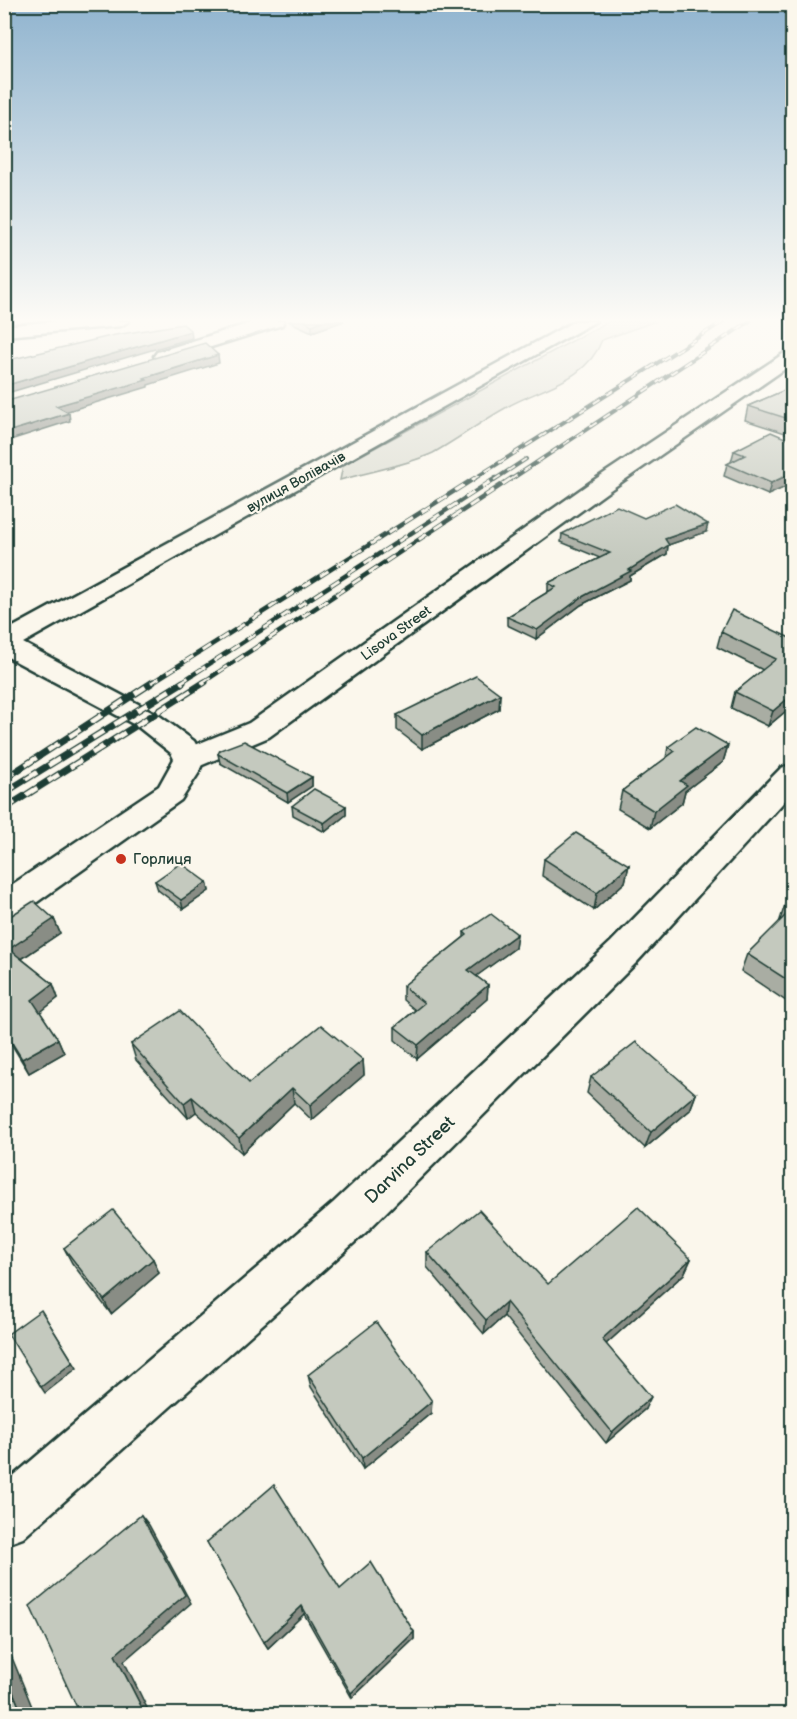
<svg xmlns="http://www.w3.org/2000/svg" width="797" height="1719" font-family="'Balsamiq Sans',sans-serif">
	<rect width="100%" height="100%" fill="#fbf7ec"/>
	<filter id="ink" filterUnits="userSpaceOnUse"><feTurbulence type="fractalNoise" baseFrequency=".0167" numOctaves="2"/><feDisplacementMap in="SourceGraphic" scale="12" xChannelSelector="R" yChannelSelector="G"/><feConvolveMatrix kernelMatrix="1 2 1 2 8 2 1 2 1" color-interpolation-filters="sRGB"/></filter>
	<g filter="url(#ink)">
		<!-- green -->
		<path fill="#dbdcd1" stroke="#7d8c82" stroke-width="1.5" d="M 609,321 L 656,321 L 602,340 C 586,382 542,387 507,407 C 482,421 458,439 433,453 C 408,465 367,472 340,480 L 343,465 Z"/>
		<g fill="none" stroke-linecap="round" stroke-linejoin="round">
			<!-- street casing -->
			<g stroke="#1f3d34" stroke-width="5">
				<g id="street">
					<path d="M 57,321 L 129,321 L 121,326 L 4,336 L 4,326 Z"/>
					<path d="M 257,321 L 284,321 L 282,325 L 169,360 L 157,360 L 154,356 L 157,352 Z"/>
					<path d="M 792,351 L 792,364 L 610,490 L 269,737 L 200,766 L 189,769 L 178,766 L 174,759 L 178,752 L 249,723 L 594,480 L 786,352 Z"/>
					<path d="M 792,765 L 792,793 L 637,962 L 365,1233 L 23,1538 L 4,1545 L 4,1484 L 333,1203 L 611,942 L 781,768 Z"/>
				</g>
			</g>
			<!-- secondary casing -->
			<g stroke="#1f3d34" stroke-width="5">
				<path id="secondary" d="M 575,321 L 596,321 L 23,643 L 157,714 L 194,741 L 204,759 L 198,774 L 181,800 L 16,917 L 4,921 L 4,890 L 159,786 L 174,759 L 171,753 L 137,726 L 4,655 L 4,632 Z"/>
			</g>
			<!-- street -->
			<use href="#street" fill="#fbf7ec" fill-rule="evenodd"/>
			<!-- secondary -->
			<use href="#secondary" fill="#fbf7ec" fill-rule="evenodd"/>
			<!-- rail-far2 casing -->
			<g stroke="#1f3d34" stroke-width="4">
				<g id="rail-far2">
					<path d="M 472,480 L 724,321"/>
					<path d="M 494,480 L 526,459"/>
					<path d="M 510,480 L 750,321"/>
				</g>
			</g>
			<!-- rail-far1 casing -->
			<g stroke="#1f3d34" stroke-width="4.5">
				<g id="rail-far1">
					<path d="M 151,683 L 475,478"/>
					<path d="M 180,683 L 496,478"/>
					<path d="M 202,683 L 512,478"/>
				</g>
			</g>
			<!-- rail casing -->
			<g stroke="#1f3d34" stroke-width="7">
				<g id="rail">
					<path d="M 4,779 L 153,682"/>
					<path d="M 4,793 L 183,682"/>
					<path d="M 4,809 L 205,682"/>
				</g>
			</g>
			<!-- rail-far2 -->
			<use href="#rail-far2" stroke="#fbf7ec" stroke-width="2" stroke-dasharray="8" stroke-linecap="butt"/>
			<!-- rail-far1 -->
			<use href="#rail-far1" stroke="#fbf7ec" stroke-width="3" stroke-dasharray="10" stroke-linecap="butt"/>
			<!-- rail -->
			<use href="#rail" stroke="#fbf7ec" stroke-width="4.5" stroke-dasharray="13" stroke-linecap="butt"/>
		</g>
		<!-- wall -->
		<g fill="#a9ada3" stroke="#1f3d34" stroke-width="1.5">
			<path d="M 288,321 L 344,321 L 312,332 Z"/>
			<path d="M 792,387 L 792,432 L 788,434 L 745,420 L 748,406 Z"/>
			<path d="M 792,441 L 792,484 L 768,495 L 724,476 L 727,464 L 731,462 L 734,451 Z"/>
			<path d="M 644,518 L 706,532 L 668,545 L 667,554 L 630,576 L 630,580 L 581,605 L 536,639 L 507,625 L 507,617 L 548,592 L 548,583 L 600,558 L 561,542 L 562,534 Z"/>
			<path d="M 721,632 L 792,639 L 792,706 L 768,726 L 731,708 L 735,692 L 763,670 L 717,647 Z"/>
			<path d="M 500,694 L 499,709 L 422,749 L 397,730 L 397,715 Z"/>
			<path d="M 728,745 L 723,762 L 685,791 L 682,803 L 650,828 L 618,809 L 622,791 L 666,758 L 668,747 Z"/>
			<path d="M 218,754 L 312,777 L 312,786 L 288,802 L 220,763 Z"/>
			<path d="M 292,806 L 346,806 L 346,815 L 325,832 L 293,815 Z"/>
			<path d="M 544,859 L 629,865 L 625,882 L 594,910 L 542,876 Z"/>
			<path d="M 155,881 L 207,882 L 209,891 L 183,909 L 158,890 Z"/>
			<path d="M 792,898 L 792,1005 L 741,971 L 747,954 L 779,923 L 785,905 Z"/>
			<path d="M 54,919 L 60,933 L 22,959 L 53,984 L 58,998 L 40,1012 L 58,1039 L 64,1053 L 29,1073 L 7,1037 L 4,1038 L 4,920 Z"/>
			<path d="M 464,932 L 517,934 L 515,948 L 476,976 L 488,985 L 487,999 L 417,1059 L 395,1040 L 395,1027 L 415,1010 L 403,1000 L 403,986 L 464,937 Z"/>
			<path d="M 131,1044 L 249,1083 L 363,1060 L 364,1075 L 312,1120 L 294,1103 L 242,1153 L 196,1112 L 188,1118 L 136,1060 Z"/>
			<path d="M 591,1077 L 696,1094 L 690,1110 L 645,1148 L 587,1093 Z"/>
			<path d="M 64,1248 L 153,1259 L 159,1273 L 111,1314 L 72,1263 Z"/>
			<path d="M 427,1252 L 548,1284 L 691,1259 L 684,1274 L 606,1344 L 645,1409 L 606,1443 L 504,1316 L 484,1334 L 427,1267 Z"/>
			<path d="M 308,1375 L 431,1413 L 363,1469 L 311,1387 Z"/>
			<path d="M 207,1542 L 340,1589 L 414,1632 L 414,1639 L 352,1698 L 304,1614 L 268,1648 Z"/>
		</g>
		<!-- shaded-wall -->
		<g fill="#898d85" stroke="#1f3d34" stroke-width="1.5">
			<path d="M 322,321 L 344,321 L 312,332 L 312,325 Z"/>
			<path d="M 191,331 L 192,338 L 4,394 L 4,386 Z"/>
			<path d="M 218,355 L 219,363 L 148,385 L 148,387 L 58,414 L 56,406 Z"/>
			<path d="M 69,413 L 70,421 L 4,442 L 4,433 Z"/>
			<path d="M 792,420 L 792,432 L 788,434 Z"/>
			<path d="M 792,473 L 792,484 L 768,495 L 771,483 Z"/>
			<path d="M 708,524 L 706,532 L 668,545 L 667,554 L 630,576 L 630,580 L 581,605 L 536,639 L 537,630 L 582,597 L 629,570 L 665,539 Z"/>
			<path d="M 500,694 L 499,709 L 422,749 L 422,735 Z"/>
			<path d="M 792,695 L 792,706 L 768,726 L 773,711 Z"/>
			<path d="M 728,745 L 723,762 L 685,791 L 682,803 L 650,828 L 654,811 L 680,781 Z"/>
			<path d="M 312,777 L 312,786 L 288,802 L 287,793 Z"/>
			<path d="M 346,806 L 346,815 L 325,832 L 324,823 Z"/>
			<path d="M 629,865 L 625,882 L 594,910 L 597,893 Z"/>
			<path d="M 207,882 L 209,891 L 183,909 L 181,900 Z"/>
			<path d="M 54,919 L 60,933 L 15,963 L 9,949 Z"/>
			<path d="M 517,934 L 515,948 L 467,983 L 468,970 Z"/>
			<path d="M 53,984 L 58,998 L 38,1014 L 32,1000 Z"/>
			<path d="M 488,985 L 487,999 L 417,1059 L 418,1045 Z"/>
			<path d="M 58,1039 L 64,1053 L 29,1073 L 22,1059 Z"/>
			<path d="M 363,1060 L 364,1075 L 312,1120 L 310,1105 Z"/>
			<path d="M 292,1088 L 294,1103 L 242,1153 L 239,1138 Z"/>
			<path d="M 696,1094 L 690,1110 L 645,1148 L 651,1132 Z"/>
			<path d="M 192,1097 L 196,1112 L 188,1118 L 184,1103 Z"/>
			<path d="M 153,1259 L 159,1273 L 111,1314 L 104,1300 Z"/>
			<path d="M 691,1259 L 684,1274 L 597,1352 L 602,1339 Z"/>
			<path d="M 506,1302 L 504,1316 L 484,1334 L 486,1320 Z"/>
			<path d="M 45,1317 L 77,1368 L 45,1393 L 41,1387 Z"/>
			<path d="M 651,1397 L 645,1409 L 606,1443 L 612,1432 Z"/>
			<path d="M 432,1401 L 431,1413 L 363,1469 L 362,1458 Z"/>
			<path d="M 141,1515 L 149,1525 L 191,1603 L 124,1661 L 150,1714 L 145,1714 L 115,1655 Z"/>
			<path d="M 302,1606 L 304,1614 L 268,1648 L 264,1642 Z"/>
			<path d="M 414,1632 L 414,1639 L 352,1698 L 351,1693 Z"/>
			<path d="M 4,1638 L 35,1714 L 22,1714 L 4,1670 Z"/>
		</g>
		<!-- building -->
		<g fill="#c4c9be" stroke="#1f3d34" stroke-width="1.5">
			<path d="M 304,321 L 322,321 L 312,325 Z"/>
			<path d="M 183,324 L 191,331 L 4,386 L 4,361 L 115,335 Z"/>
			<path d="M 205,343 L 218,355 L 144,378 L 147,380 L 56,406 L 69,413 L 4,433 L 4,402 Z"/>
			<path d="M 792,387 L 792,420 L 748,406 Z"/>
			<path d="M 771,432 L 792,441 L 792,473 L 771,483 L 727,464 L 745,455 L 734,451 Z"/>
			<path d="M 675,504 L 708,524 L 665,539 L 669,545 L 629,570 L 631,571 L 582,597 L 537,630 L 507,617 L 556,587 L 548,583 L 610,553 L 562,534 L 617,506 L 644,518 Z"/>
			<path d="M 732,610 L 792,639 L 792,695 L 773,711 L 735,692 L 776,659 L 721,632 Z"/>
			<path d="M 476,676 L 500,694 L 422,735 L 397,715 Z"/>
			<path d="M 696,727 L 728,745 L 680,781 L 687,785 L 654,811 L 622,791 L 675,751 L 668,747 Z"/>
			<path d="M 244,741 L 312,777 L 287,793 L 218,754 L 220,750 Z"/>
			<path d="M 314,789 L 346,806 L 324,823 L 292,806 Z"/>
			<path d="M 576,833 L 629,865 L 597,893 L 544,859 Z"/>
			<path d="M 181,863 L 207,882 L 181,900 L 155,881 Z"/>
			<path d="M 792,898 L 792,909 L 785,905 Z"/>
			<path d="M 34,901 L 54,919 L 9,949 L 53,984 L 32,1000 L 58,1039 L 22,1059 L 4,1030 L 4,920 Z"/>
			<path d="M 792,909 L 792,983 L 747,954 Z"/>
			<path d="M 491,914 L 517,934 L 468,970 L 488,985 L 418,1045 L 395,1027 L 424,1003 L 403,986 L 467,935 L 464,932 Z"/>
			<path d="M 180,1011 L 249,1083 L 321,1025 L 363,1060 L 310,1105 L 292,1088 L 239,1138 L 192,1097 L 184,1103 L 131,1044 Z"/>
			<path d="M 636,1042 L 696,1094 L 651,1132 L 591,1077 Z"/>
			<path d="M 638,1207 L 691,1259 L 602,1339 L 651,1397 L 612,1432 L 506,1302 L 486,1320 L 427,1252 L 479,1210 L 548,1284 Z"/>
			<path d="M 113,1210 L 153,1259 L 104,1300 L 64,1248 Z"/>
			<path d="M 41,1310 L 73,1362 L 41,1387 L 8,1334 Z"/>
			<path d="M 376,1322 L 432,1401 L 362,1458 L 308,1375 Z"/>
			<path d="M 274,1485 L 340,1589 L 371,1562 L 414,1632 L 351,1693 L 302,1606 L 264,1642 L 207,1542 Z"/>
			<path d="M 141,1515 L 185,1595 L 115,1655 L 145,1714 L 80,1714 L 30,1606 Z"/>
			<path d="M 4,1670 L 22,1714 L 4,1714 Z"/>
		</g>
	</g>
	<!-- sky -->
	<linearGradient id="sky" x2="0" y2="1"><stop stop-color="#90b4cf"/><stop offset="0.57" stop-color="#fdfbf6"/><stop offset="1" stop-color="#fdfbf6" stop-opacity="0"/></linearGradient>
	<rect width="797" height="562" fill="url(#sky)"/>
	<!-- markers -->
	<circle fill="#c8321e" stroke="#fbf7ec" stroke-width="2" cx="121" cy="859" r="6"/>
	<g text-anchor="middle" dominant-baseline="central" stroke-width="4.5" stroke-linejoin="round" paint-order="stroke">
		<!-- far-street labels -->
		<g font-size="14" fill="#1f3d34" stroke="#fbf7ec">
			<text transform="translate(296 482) rotate(-29)">вулиця Волівачів</text>
			<text transform="translate(396 633) rotate(-36)">Lisova Street</text>
		</g>
		<!-- poi labels -->
		<g font-size="15" fill="#1f3d34" stroke="#fbf7ec" text-anchor="start">
			<text x="133" y="859">Горлиця</text>
		</g>
		<!-- near-street labels -->
		<g font-size="18" fill="#1f3d34" stroke="#fbf7ec">
			<text transform="translate(410 1160) rotate(-44)">Darvina Street</text>
		</g>
	</g>
	<!-- margin -->
	<rect width="797" height="1719" fill="none" stroke="#fbf7ec" stroke-width="24"/>
	<rect x="12" y="12" width="773" height="1695" fill="none" stroke="#1f3d34" stroke-width="2" filter="url(#ink)"/>
</svg>
